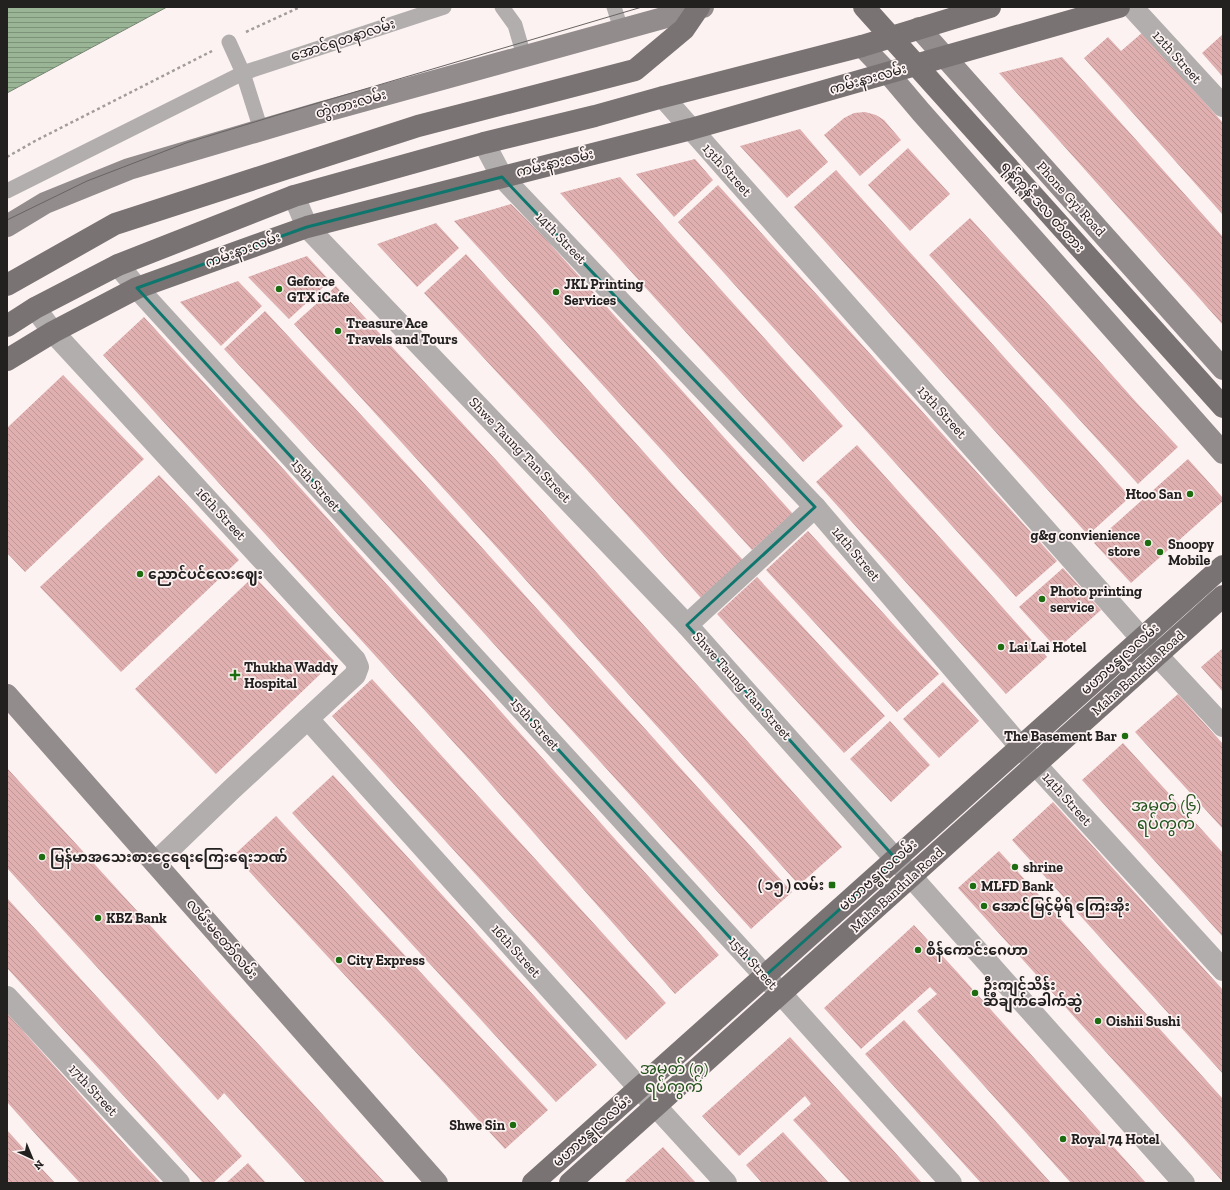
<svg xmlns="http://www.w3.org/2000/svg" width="1230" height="1190" font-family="'Zilla Slab','Noto Sans Myanmar',serif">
	<defs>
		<pattern id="water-rules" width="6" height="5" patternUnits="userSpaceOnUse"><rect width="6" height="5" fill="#9ab595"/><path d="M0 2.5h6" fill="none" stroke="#7d9379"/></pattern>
		<pattern id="building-back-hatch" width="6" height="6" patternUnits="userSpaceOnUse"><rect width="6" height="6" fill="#dfb0af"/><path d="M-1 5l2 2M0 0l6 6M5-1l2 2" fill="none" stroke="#bf9796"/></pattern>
	</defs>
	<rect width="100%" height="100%" fill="#fcf2f2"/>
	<!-- water -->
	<path fill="url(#water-rules)" stroke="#768872" d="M 7,7 L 167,7 L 7,93 Z"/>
	<!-- building -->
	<g fill="url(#building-back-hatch)">
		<path d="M 1143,32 L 1223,123 L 1223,215 L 1084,58 L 1108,37 L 1121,51 Z"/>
		<path d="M 1223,34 L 1223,77 L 1202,53 Z"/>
		<path d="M 1062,57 L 1223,237 L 1223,325 L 999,73 Z"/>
		<path d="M 865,112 L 876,115 L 884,120 L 901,140 L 860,176 L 824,135 L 844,118 L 854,113 Z"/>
		<path d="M 800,129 L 828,162 L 787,198 L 740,146 Z"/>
		<path d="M 908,148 L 950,194 L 910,231 L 868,185 Z"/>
		<path d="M 695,159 L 713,180 L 674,217 L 636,174 Z"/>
		<path d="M 836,170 L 1130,497 L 1088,535 L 794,207 Z"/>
		<path d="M 620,177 L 843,426 L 803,462 L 560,193 Z"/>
		<path d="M 718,185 L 1057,561 L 1016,597 L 678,222 Z"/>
		<path d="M 511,204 L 543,236 L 793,514 L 752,550 L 454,221 Z"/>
		<path d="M 970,218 L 1072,330 L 1136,402 L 1178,447 L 1138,484 L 929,255 Z"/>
		<path d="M 436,223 L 459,248 L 417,287 L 377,244 Z"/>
		<path d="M 466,254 L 515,308 L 683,496 L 743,560 L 701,598 L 586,469 L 424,293 Z"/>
		<path d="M 307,256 L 330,281 L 289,319 L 248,277 Z"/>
		<path d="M 238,281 L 262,306 L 221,346 L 180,302 Z"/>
		<path d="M 336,286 L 497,461 L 842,847 L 799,885 L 481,530 L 294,324 Z"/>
		<path d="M 265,311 L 412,470 L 792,892 L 751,929 L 391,530 L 224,349 Z"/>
		<path d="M 144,317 L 286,472 L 719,955 L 675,994 L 475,766 L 103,355 Z"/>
		<path d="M 63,375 L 144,459 L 25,572 L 7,553 L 7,428 Z"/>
		<path d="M 857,445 L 1047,657 L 1006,694 L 816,482 Z"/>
		<path d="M 1188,459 L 1223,498 L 1223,501 L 1131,583 L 1094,543 Z"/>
		<path d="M 159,475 L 239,560 L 121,672 L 40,587 Z"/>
		<path d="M 808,531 L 939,674 L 897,712 L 766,570 Z"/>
		<path d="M 1063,568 L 1101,610 L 1057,649 L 1019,607 Z"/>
		<path d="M 254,576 L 334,661 L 216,774 L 135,689 Z"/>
		<path d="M 757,577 L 885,716 L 844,753 L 717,614 Z"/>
		<path d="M 1223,648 L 1223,692 L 1201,667 Z"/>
		<path d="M 372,679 L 666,1003 L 626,1040 L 332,716 Z"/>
		<path d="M 943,682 L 979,721 L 939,758 L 903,719 Z"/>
		<path d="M 1178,694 L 1223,744 L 1223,829 L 1135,732 Z"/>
		<path d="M 890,721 L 930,765 L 891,802 L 850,759 Z"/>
		<path d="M 1123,743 L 1223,853 L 1223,937 L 1082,780 Z"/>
		<path d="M 7,768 L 240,1024 L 385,1183 L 306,1183 L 224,1093 L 218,1100 L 63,930 L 7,868 Z"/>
		<path d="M 333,775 L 597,1065 L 556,1102 L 292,813 Z"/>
		<path d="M 1053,802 L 1223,990 L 1223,1074 L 1012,840 Z"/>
		<path d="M 276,816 L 548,1110 L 505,1149 L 234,855 Z"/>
		<path d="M 999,851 L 1223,1099 L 1223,1182 L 958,888 Z"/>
		<path d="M 7,898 L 242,1156 L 213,1183 L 203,1183 L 7,968 Z"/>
		<path d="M 914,925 L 959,974 L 1146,1183 L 1071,1183 L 917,1011 L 937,994 L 930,987 L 861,1049 L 824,1008 Z"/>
		<path d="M 7,1013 L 129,1149 L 161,1183 L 80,1183 L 47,1147 L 7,1102 Z"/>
		<path d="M 904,1020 L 982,1106 L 1051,1183 L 981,1183 L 923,1119 L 865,1054 Z"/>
		<path d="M 790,1037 L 892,1149 L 922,1183 L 851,1183 L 793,1120 L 811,1104 L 805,1096 L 739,1156 L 702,1116 Z"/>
		<path d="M 7,1130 L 33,1159 L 55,1183 L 7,1183 Z"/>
		<path d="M 783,1132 L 802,1153 L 829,1183 L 762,1183 L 746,1165 Z"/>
		<path d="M 663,1147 L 696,1183 L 627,1183 L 625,1181 Z"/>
		<path d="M 248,1163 L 266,1183 L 226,1183 Z"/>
	</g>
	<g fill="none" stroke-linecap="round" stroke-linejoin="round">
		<!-- path -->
		<g stroke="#a39c9c" stroke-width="2.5" stroke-dasharray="3 3" stroke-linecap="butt">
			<path d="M 246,32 L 300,7"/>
			<path d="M 7,157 L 35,141 L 212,51"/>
		</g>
		<!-- service -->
		<g stroke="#b2aeae" stroke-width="15">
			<path d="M 502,7 L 515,25 L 524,56"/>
			<path d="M 614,7 L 621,29"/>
			<path d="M 229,42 L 243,73 L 261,130"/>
			<path d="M 7,191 L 243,73 L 444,7"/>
		</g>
		<!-- minor -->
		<g stroke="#b2aeae" stroke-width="22">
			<path d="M 1132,7 L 1223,106"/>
			<path d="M 663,97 L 1142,639 L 1223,726"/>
			<path d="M 484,143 L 502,177 L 815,507 L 1036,765 L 1223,970"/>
			<path d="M 294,196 L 307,227 L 687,625 L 1184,1183"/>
			<path d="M 118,265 L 137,288 L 765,976 L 951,1183"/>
			<path d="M 35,308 L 53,332 L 355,660 L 358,667 L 355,675 L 231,790 L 155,863"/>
			<path d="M 687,625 L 815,507"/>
			<path d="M 308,719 L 639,1088 L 726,1183"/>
			<path d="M 7,997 L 179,1183"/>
		</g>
		<!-- secondary -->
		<g stroke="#928c8c" stroke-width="22">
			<path d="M 919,28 L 1223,369"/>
			<path d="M 862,46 L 888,73 L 921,112 L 1223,453"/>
			<path d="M 7,226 L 45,203 L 129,169 L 319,113 L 703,7"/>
			<path d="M 7,695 L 437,1183"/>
		</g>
		<!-- primary -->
		<g stroke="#7a7373" stroke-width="22">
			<path d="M 7,326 L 35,308 L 118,265 L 294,196 L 484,143 L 595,116 L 663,97 L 862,46 L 990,7"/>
			<path d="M 7,360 L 53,332 L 137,288 L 307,227 L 691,129 L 1119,7"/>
			<path d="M 533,1183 L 1223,566"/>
			<path d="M 570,1183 L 1223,596"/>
		</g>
		<!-- tram -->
		<path stroke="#696464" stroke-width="1" d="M 7,220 L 87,181 L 186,143 L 284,113 L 642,7"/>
		<!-- primary-bridge -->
		<g stroke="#7a7373" stroke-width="22">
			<path d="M 864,7 L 1223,407"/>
			<path d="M 7,285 L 115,224 L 418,126 L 635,70 L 684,29 L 699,7"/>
		</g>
	</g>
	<!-- marked area -->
	<path fill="none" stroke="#0f766e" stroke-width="3" stroke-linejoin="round" d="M 502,177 L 815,507 L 687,625 L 896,859 L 765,976 L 137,288 L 307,227 Z"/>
	<!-- markers -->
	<g fill="#1d6c10" stroke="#fcf2f2" stroke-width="1.5">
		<circle cx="279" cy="289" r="4"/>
		<circle cx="556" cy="292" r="4"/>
		<circle cx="338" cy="331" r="4"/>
		<circle cx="1190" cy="494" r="4"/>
		<circle cx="1148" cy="543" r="4"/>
		<circle cx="1160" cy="552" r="4"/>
		<circle cx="140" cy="574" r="4"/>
		<circle cx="1042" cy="599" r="4"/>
		<circle cx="1001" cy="647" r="4"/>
		<path d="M233 669h4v4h4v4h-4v4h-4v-4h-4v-4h4z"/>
		<circle cx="1125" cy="736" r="4"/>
		<circle cx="42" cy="857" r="4"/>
		<circle cx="1015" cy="867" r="4"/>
		<rect x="828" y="881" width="8" height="8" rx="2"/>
		<circle cx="973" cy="886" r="4"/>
		<circle cx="984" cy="906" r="4"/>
		<circle cx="98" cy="918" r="4"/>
		<circle cx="918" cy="950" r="4"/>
		<circle cx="339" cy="960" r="4"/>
		<circle cx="975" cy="993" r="4"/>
		<circle cx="1098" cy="1021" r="4"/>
		<circle cx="513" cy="1125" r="4"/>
		<circle cx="1063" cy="1139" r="4"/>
	</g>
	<g text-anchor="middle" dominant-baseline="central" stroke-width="3.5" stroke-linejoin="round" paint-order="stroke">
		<!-- street labels -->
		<g font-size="14" fill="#232020" stroke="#fcf2f2">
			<text transform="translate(343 40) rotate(-18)">အောင်ရတနာလမ်း</text>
			<text transform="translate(1177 57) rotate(48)">12th Street</text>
			<text transform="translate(868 79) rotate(-16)">ကမ်းနားလမ်း</text>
			<text transform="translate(351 104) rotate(-16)">တွဲကားလမ်း</text>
			<text transform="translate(555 163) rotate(-14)">ကမ်းနားလမ်း</text>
			<text transform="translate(727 170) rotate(48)">13th Street</text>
			<text transform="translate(1071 199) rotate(48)">Phone Gyi Road</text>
			<text transform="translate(1043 207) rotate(48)">ရန်ကုန်-ဒလ တံတား</text>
			<text transform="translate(561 238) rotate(46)">14th Street</text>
			<text transform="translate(243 250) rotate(-20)">ကမ်းနားလမ်း</text>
			<text transform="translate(942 412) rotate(48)">13th Street</text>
			<text transform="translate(520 450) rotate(46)">Shwe Taung Tan Street</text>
			<text transform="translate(316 485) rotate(48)">15th Street</text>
			<text transform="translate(221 514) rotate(47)">16th Street</text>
			<text transform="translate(856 554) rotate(50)">14th Street</text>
			<text transform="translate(1120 659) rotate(-42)">မဟာဗန္ဓုလလမ်း</text>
			<text transform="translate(1138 673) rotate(-42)">Maha Bandula Road</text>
			<text transform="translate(742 686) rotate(48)">Shwe Taung Tan Street</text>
			<text transform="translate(535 724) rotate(48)">15th Street</text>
			<text transform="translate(1067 799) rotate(48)">14th Street</text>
			<text transform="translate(878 875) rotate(-42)">မဟာဗန္ဓုလလမ်း</text>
			<text transform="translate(897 890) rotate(-42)">Maha Bandula Road</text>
			<text transform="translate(222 939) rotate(49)">လမ်းမတော်လမ်း</text>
			<text transform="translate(516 951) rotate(48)">16th Street</text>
			<text transform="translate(753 963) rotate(48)">15th Street</text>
			<text transform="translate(93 1090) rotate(47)">17th Street</text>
			<text transform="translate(592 1131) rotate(-42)">မဟာဗန္ဓုလလမ်း</text>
		</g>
		<!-- poi labels -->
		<g font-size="14" font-weight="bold" fill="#232020" stroke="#fcf2f2" text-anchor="start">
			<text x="287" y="281">Geforce<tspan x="287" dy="16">GTX iCafe</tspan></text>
			<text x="564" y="284">JKL Printing<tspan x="564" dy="16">Services</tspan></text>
			<text x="346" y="323">Treasure Ace<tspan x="346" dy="16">Travels and Tours</tspan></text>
			<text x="1182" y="494" text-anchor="end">Htoo San</text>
			<text x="1140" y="535" text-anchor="end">g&amp;g convienience<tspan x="1140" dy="16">store</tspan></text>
			<text x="1168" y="544">Snoopy<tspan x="1168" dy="16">Mobile</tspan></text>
			<text x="148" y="574">ညောင်ပင်လေးဈေး</text>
			<text x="1050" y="591">Photo printing<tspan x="1050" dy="16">service</tspan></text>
			<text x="1009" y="647">Lai Lai Hotel</text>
			<text x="244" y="667">Thukha Waddy<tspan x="244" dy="16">Hospital</tspan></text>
			<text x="1117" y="736" text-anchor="end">The Basement Bar</text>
			<text x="50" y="857">မြန်မာအသေးစားငွေရေးကြေးရေးဘဏ်</text>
			<text x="1023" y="867">shrine</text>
			<text x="824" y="885" text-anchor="end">( ၁၅ ) လမ်း</text>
			<text x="981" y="886">MLFD Bank</text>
			<text x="992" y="906">အောင်မြင့်မိုရ် ကြေးအိုး</text>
			<text x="106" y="918">KBZ Bank</text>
			<text x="926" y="950">စိန်ကောင်းဂေဟာ</text>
			<text x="347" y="960">City Express</text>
			<text x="983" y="985">ဦးကျင်သိန်း<tspan x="983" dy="16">ဆီချက်ခေါက်ဆွဲ</tspan></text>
			<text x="1106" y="1021">Oishii Sushi</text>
			<text x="505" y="1125" text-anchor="end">Shwe Sin</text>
			<text x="1071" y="1139">Royal 74 Hotel</text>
		</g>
		<!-- quarter labels -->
		<g font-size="16" fill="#22521b" stroke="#fcf2f2">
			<text x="1166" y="805">အမှတ် (၆)<tspan x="1166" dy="18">ရပ်ကွက်</tspan></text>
			<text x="674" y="1068">အမှတ် (၇)<tspan x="674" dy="18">ရပ်ကွက်</tspan></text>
		</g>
	</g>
	<!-- border -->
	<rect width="1230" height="1190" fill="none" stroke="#232020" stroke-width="16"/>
	<!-- north arrow -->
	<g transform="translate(32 1158) rotate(136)" stroke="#fcf2f2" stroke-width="3" paint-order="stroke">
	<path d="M0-3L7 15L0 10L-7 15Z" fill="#232020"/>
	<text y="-6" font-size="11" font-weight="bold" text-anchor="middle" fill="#232020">N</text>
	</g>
</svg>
